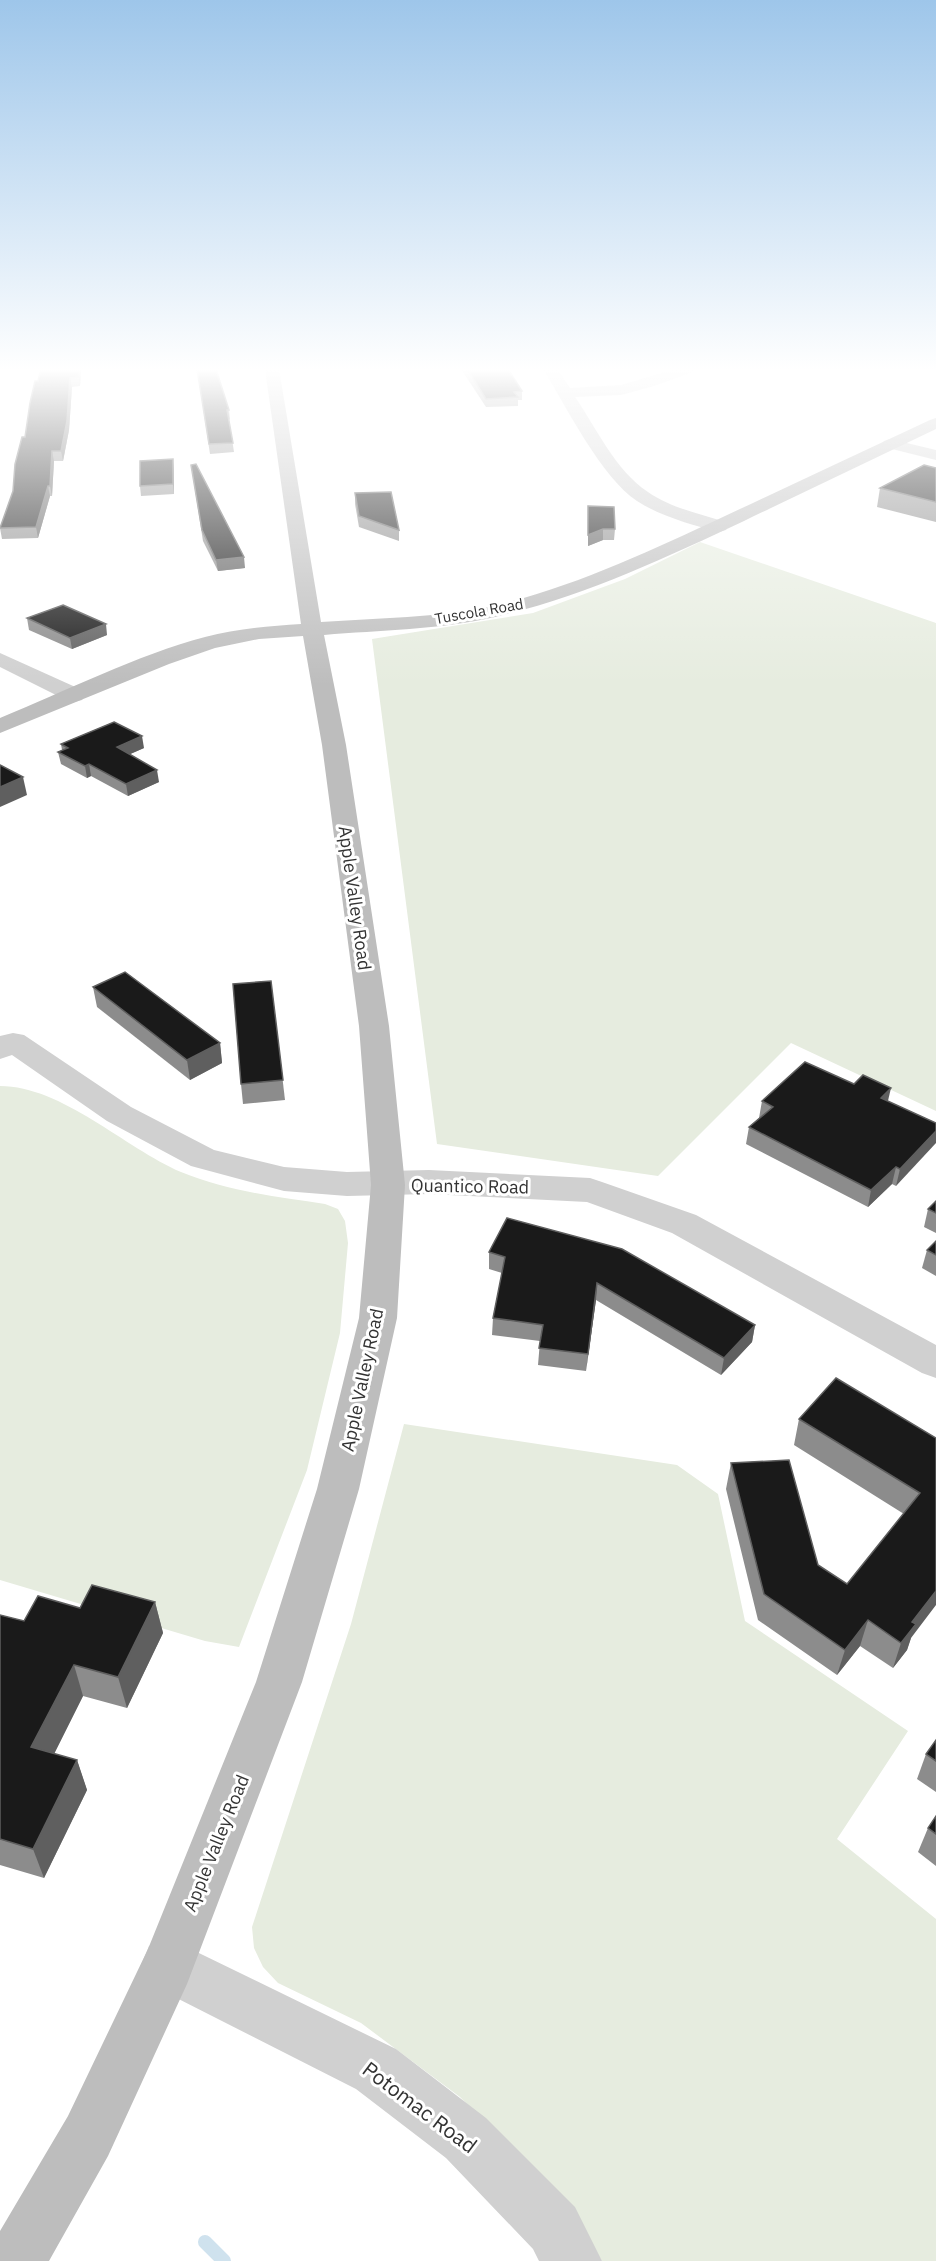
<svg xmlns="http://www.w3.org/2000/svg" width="936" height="2261" font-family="'IBM Plex Sans',sans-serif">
	<rect width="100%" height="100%" fill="#fff"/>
	<!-- green -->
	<g fill="#e6ecdf">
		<path d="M 700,542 L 936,623 L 936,1111 L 791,1043 L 658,1176 L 437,1144 L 372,639 L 533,613 L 625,579 Z"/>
		<path d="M 0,1086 C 62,1086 125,1148 181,1172 C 227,1191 277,1197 325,1204 L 338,1209 L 345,1221 L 348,1243 L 340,1333 L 307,1470 L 239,1647 L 205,1641 L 0,1580 Z"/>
		<path d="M 404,1424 L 677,1465 L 718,1494 L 745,1621 L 908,1731 L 837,1839 L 936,1919 L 936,2261 L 602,2261 L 559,2197 L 460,2097 L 361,2023 L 278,1983 L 263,1967 L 254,1948 L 252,1927 L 351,1624 Z"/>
	</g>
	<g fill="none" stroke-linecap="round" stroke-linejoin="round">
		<!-- stream -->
		<path stroke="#cfe2ee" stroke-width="14" d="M 205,2242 L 224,2261"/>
		<!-- street -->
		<g fill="#d0d0d0" fill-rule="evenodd">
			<path d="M 543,369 L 557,369 L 570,388 L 621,385 L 675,369 L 695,369 L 693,372 L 654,386 L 621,395 L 575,397 C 597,429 615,470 648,492 C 671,508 700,514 726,522 L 728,526 L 726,530 L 719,532 C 692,525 660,516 637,501 C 601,477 566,406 543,369 Z"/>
			<path d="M 890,439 L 936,450 L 936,460 L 884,447 L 882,444 L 884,441 Z"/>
			<path d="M 0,653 L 82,690 L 85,695 L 82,700 L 74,702 L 66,700 L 0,667 Z"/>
			<path d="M 13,1033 L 24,1035 L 131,1107 L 214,1150 L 284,1167 L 347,1172 L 429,1170 L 590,1178 L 602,1182 L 696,1215 L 936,1345 L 936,1378 L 922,1373 L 672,1233 L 587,1202 L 429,1194 L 347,1196 L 284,1191 L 191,1166 L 107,1121 L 12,1055 L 0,1059 L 0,1036 Z"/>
			<path d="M 168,1938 L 396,2049 L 486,2118 L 575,2207 L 602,2261 L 539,2261 L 533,2249 L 446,2158 L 356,2089 L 149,1984 L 141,1965 L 149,1946 Z"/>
		</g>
		<!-- secondary -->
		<path fill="#bdbdbd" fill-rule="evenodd" d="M 265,369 L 279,369 L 321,622 C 378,618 437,618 493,606 C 574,587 650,551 725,516 C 793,484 862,452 930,420 L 936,418 L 936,429 C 872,460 808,490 744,521 C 663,559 582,597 495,617 C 439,630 380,630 324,635 L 346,745 L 389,1026 L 405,1185 L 397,1318 L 359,1489 L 302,1682 L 187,1984 L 108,2156 L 49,2261 L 0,2261 L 0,2231 L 68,2116 L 148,1949 L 256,1682 L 317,1489 L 359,1318 L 371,1185 L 359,1026 L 322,745 L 303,636 L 259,639 L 215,648 L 169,664 L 0,733 L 0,718 C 66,691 137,655 205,637 C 236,629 269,626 301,624 Z"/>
	</g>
	<!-- wall -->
	<g fill="#8c8c8c">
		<path d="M 41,369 L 81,369 L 80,386 L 72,387 L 69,430 L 63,461 L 54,461 L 52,496 L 50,496 L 38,538 L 2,539 L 0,528 L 13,491 Z"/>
		<path d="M 197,369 L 229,410 L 230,419 L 229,420 L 234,452 L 210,454 Z"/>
		<path d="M 461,369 L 508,369 L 522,391 L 522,400 L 518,400 L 518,406 L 486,407 Z"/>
		<path d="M 191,465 L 245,568 L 218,571 L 203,541 Z"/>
		<path d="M 936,468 L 936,522 L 877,507 L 880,488 Z"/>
		<path d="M 174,469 L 174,494 L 141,496 L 140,486 Z"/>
		<path d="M 355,493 L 399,530 L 399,541 L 359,527 L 355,504 Z"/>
		<path d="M 588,506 L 615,529 L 614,540 L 603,540 L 588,546 Z"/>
		<path d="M 27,618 L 107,635 L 72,649 L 29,630 Z"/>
		<path d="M 61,744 L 144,748 L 130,754 L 159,782 L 128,796 L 91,776 L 87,778 L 61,764 L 58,752 L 62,750 Z"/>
		<path d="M 271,981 L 285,1100 L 243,1104 L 241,1084 Z"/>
		<path d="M 93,987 L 220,1043 L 222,1063 L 190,1080 L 97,1007 Z"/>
		<path d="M 762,1101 L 888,1101 L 936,1123 L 896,1186 L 892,1184 L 868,1207 L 746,1144 L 749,1127 L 759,1118 Z"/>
		<path d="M 936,1201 L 936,1233 L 924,1227 L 928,1209 Z"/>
		<path d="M 936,1241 L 936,1276 L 922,1268 L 927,1250 Z"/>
		<path d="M 489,1252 L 755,1325 L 752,1342 L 721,1375 L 596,1300 L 586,1371 L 538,1365 L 540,1341 L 492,1335 L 493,1318 L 502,1273 L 489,1269 Z"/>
		<path d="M 799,1419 L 936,1438 L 911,1638 L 907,1650 L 893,1668 L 860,1646 L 837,1675 L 758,1620 L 726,1489 L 731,1463 L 818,1565 L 847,1584 L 904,1514 L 794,1445 Z"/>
		<path d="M 155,1602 L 163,1633 L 127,1708 L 83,1696 L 54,1754 L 77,1760 L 87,1790 L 44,1878 L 0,1865 L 0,1615 L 24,1621 L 80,1608 Z"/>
		<path d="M 936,1740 L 936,1792 L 917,1779 L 926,1754 Z"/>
		<path d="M 936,1816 L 936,1866 L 918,1852 L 928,1828 Z"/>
	</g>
	<!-- shaded-wall -->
	<g fill="#5f5f5f">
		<path d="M 79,369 L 81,369 L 80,386 L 79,377 Z"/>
		<path d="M 70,378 L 72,387 L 69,430 L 63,461 L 61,451 Z"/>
		<path d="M 52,451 L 54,461 L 52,496 L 50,486 Z"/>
		<path d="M 173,459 L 174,469 L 174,494 L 173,484 Z"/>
		<path d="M 48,486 L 50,496 L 38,538 L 36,527 Z"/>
		<path d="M 603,529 L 603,540 L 588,546 L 588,535 Z"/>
		<path d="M 244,557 L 245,568 L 218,571 L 216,560 Z"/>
		<path d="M 106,624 L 107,635 L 72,649 L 70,638 Z"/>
		<path d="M 142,736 L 144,748 L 119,759 L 117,747 Z"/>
		<path d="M 89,764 L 91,776 L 87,778 L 85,766 Z"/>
		<path d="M 157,770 L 159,782 L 128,796 L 126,784 Z"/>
		<path d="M 23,777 L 27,795 L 0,807 L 0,787 Z"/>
		<path d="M 220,1043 L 222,1063 L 190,1080 L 187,1060 Z"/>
		<path d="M 891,1088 L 887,1105 L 881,1098 Z"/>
		<path d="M 936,1131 L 936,1143 L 896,1186 L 900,1169 Z"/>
		<path d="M 896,1167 L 892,1184 L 868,1207 L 871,1190 Z"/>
		<path d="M 597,1283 L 596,1300 L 586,1371 L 588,1354 Z"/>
		<path d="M 755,1325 L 752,1342 L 721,1375 L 724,1358 Z"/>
		<path d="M 936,1591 L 936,1605 L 911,1638 L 907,1650 L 893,1668 L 901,1643 L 912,1622 Z"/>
		<path d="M 155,1602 L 163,1633 L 127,1708 L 118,1677 Z"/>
		<path d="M 868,1620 L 860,1646 L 837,1675 L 845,1650 Z"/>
		<path d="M 74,1665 L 83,1696 L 42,1778 L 31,1747 Z"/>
		<path d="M 77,1760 L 87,1790 L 44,1878 L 33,1849 Z"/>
	</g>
	<!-- building -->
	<g fill="#1a1a1a" stroke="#5f5f5f" stroke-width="1.5">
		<path d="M 41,369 L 79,369 L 79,377 L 70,378 L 67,421 L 61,451 L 52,451 L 50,486 L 48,486 L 36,527 L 0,528 L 13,491 L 15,464 L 22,437 L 25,437 L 30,403 L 35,381 L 38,381 Z"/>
		<path d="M 197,369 L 216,369 L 229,410 L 227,410 L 233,443 L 209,444 Z"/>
		<path d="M 467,369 L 508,369 L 522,391 L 514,392 L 518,397 L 486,399 Z"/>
		<path d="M 173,459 L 173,484 L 140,486 L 140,461 Z"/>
		<path d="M 196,464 L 244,557 L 216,560 L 202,530 L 191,465 Z"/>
		<path d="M 924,465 L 936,468 L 936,502 L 880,488 Z"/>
		<path d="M 391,492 L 399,530 L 359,516 L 355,493 Z"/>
		<path d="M 588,506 L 614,507 L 615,529 L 603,529 L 588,535 Z"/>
		<path d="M 63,605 L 106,624 L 70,638 L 27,618 Z"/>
		<path d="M 114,722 L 142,736 L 117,747 L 157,770 L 126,784 L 89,764 L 85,766 L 58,752 L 68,748 L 61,744 Z"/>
		<path d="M 0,765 L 23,777 L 0,787 Z"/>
		<path d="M 125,972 L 220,1043 L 187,1060 L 93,987 Z"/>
		<path d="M 271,981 L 283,1080 L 241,1084 L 233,984 Z"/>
		<path d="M 805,1062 L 854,1084 L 863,1075 L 891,1088 L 881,1098 L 936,1123 L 936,1131 L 900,1169 L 896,1167 L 871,1190 L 749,1127 L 773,1107 L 762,1101 Z"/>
		<path d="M 936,1201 L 936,1213 L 928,1209 Z"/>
		<path d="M 507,1218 L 622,1249 L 755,1325 L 724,1358 L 597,1283 L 588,1354 L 539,1348 L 543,1325 L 493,1318 L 505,1257 L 489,1252 Z"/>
		<path d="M 936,1241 L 936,1255 L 927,1250 Z"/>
		<path d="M 836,1378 L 936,1438 L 936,1591 L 912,1622 L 916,1624 L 901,1643 L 868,1620 L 845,1650 L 764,1594 L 731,1463 L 789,1460 L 818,1565 L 847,1584 L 920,1493 L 799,1419 Z"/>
		<path d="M 92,1585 L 155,1602 L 118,1677 L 74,1665 L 31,1747 L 77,1760 L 33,1849 L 0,1839 L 0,1615 L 24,1621 L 38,1596 L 80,1608 Z"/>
		<path d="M 936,1740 L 936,1761 L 926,1754 Z"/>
		<path d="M 936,1816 L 936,1834 L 928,1828 Z"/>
	</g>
	<!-- sky -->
	<linearGradient id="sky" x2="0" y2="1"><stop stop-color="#9ec6ea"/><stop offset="0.54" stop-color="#fff"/><stop offset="1" stop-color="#fff" stop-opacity="0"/></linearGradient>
	<rect width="936" height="685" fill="url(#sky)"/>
	<g text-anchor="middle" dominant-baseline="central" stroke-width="6" stroke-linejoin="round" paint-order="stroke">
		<!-- far-street labels -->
		<g font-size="15" fill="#333" stroke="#fff">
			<text transform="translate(479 611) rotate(-10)">Tuscola Road</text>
		</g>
		<!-- street labels -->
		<g font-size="18" fill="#333" stroke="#fff">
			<text transform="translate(355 898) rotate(82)">Apple Valley Road</text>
			<text transform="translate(470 1186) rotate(1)">Quantico Road</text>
			<text transform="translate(362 1380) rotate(-78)">Apple Valley Road</text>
			<text transform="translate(216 1843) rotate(-68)">Apple Valley Road</text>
		</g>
		<!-- near-street labels -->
		<g font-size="21" fill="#333" stroke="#fff">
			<text transform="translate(420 2107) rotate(37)">Potomac Road</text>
		</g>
	</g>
</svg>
